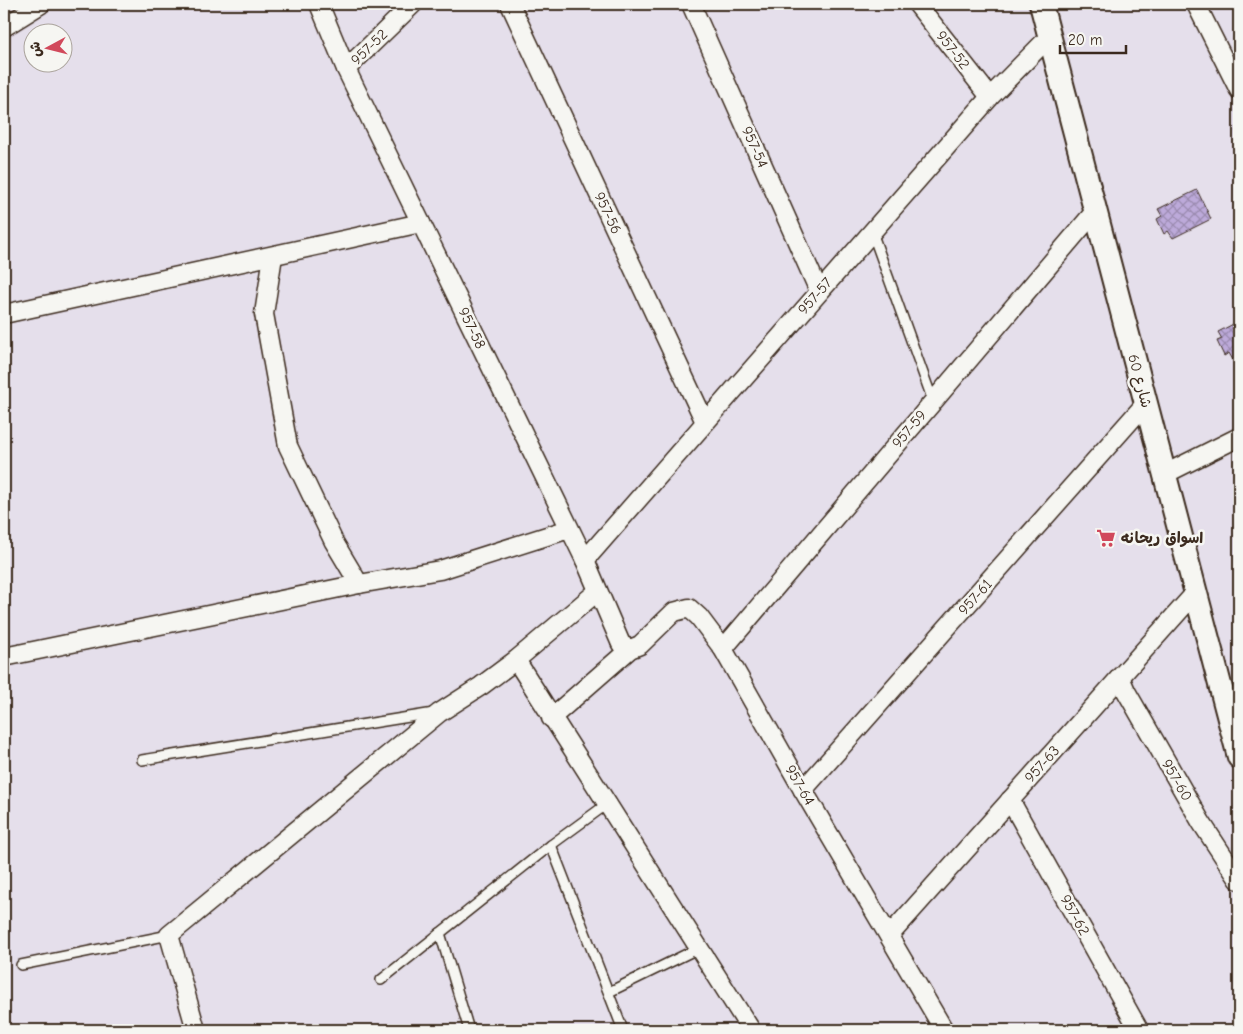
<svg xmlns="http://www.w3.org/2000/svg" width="1243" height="1034" font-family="'Comic Neue','Playpen Sans Arabic',sans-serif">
	<defs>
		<pattern id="building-cross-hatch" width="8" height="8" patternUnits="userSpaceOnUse" patternTransform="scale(1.25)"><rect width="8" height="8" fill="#bdaada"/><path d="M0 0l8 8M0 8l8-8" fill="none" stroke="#9b8bb0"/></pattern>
	</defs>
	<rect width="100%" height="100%" fill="#e5dfeb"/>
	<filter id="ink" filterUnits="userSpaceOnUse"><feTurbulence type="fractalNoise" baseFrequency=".02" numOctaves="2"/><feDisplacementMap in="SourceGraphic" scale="10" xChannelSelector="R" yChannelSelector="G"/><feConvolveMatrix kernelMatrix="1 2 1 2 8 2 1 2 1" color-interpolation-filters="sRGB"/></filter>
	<g filter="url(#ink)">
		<!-- building -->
		<g fill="url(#building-cross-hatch)" stroke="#3b2a1e">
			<path d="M 1197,190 L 1211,219 L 1173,238 L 1168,231 L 1164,234 L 1157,219 L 1162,216 L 1158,209 Z"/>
			<path d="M 1239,321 L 1239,358 L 1233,360 L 1229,353 L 1224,356 L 1217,341 L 1222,339 L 1218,332 Z"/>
		</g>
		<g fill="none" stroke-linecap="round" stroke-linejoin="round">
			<!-- service casing -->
			<g stroke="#3b2a1e" stroke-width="12">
				<g id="service">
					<path d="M 872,232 L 933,401"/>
					<path d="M 142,760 L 434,713"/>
					<path d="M 551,845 L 623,1030"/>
					<path d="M 440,933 L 469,1030"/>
					<path d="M 21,965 L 169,935"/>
					<path d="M 381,980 L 551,845 L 607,804"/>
					<path d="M 609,992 L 699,948"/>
				</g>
			</g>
			<!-- minor casing -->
			<g stroke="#3b2a1e" stroke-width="21">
				<g id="minor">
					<path d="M 319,4 L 346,69 L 585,560 L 621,644 L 630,649"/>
					<path d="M 510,4 L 705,422"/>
					<path d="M 691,4 L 819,291"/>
					<path d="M 917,4 L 990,97"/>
					<path d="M 1196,4 L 1239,90"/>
					<path d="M 4,27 L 41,4"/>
					<path d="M 346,69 L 413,4"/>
					<path d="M 273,256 L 264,314 L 288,446 L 334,542 L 359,584"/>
					<path d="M 4,314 L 421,223"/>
					<path d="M 1165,474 L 1239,437"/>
					<path d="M 585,560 L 990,97 L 1050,36"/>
					<path d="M 723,649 L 1096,210"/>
					<path d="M 4,657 L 359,584 L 440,570 L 569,529"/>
					<path d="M 516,660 L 751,1030"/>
					<path d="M 1120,677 L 1126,691 L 1201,822 L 1239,880"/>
					<path d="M 551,718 L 630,649 L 640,645 L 674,612 L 689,608 L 699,617 L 723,649 L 803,790 L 944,1030"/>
					<path d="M 803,790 L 1146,403"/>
					<path d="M 1010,800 L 1139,1030"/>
					<path d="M 889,936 L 1196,592"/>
					<path d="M 196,1030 L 169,935 L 439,713 L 481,686 L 516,660 L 598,591"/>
				</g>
			</g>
			<!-- tertiary casing -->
			<g stroke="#3b2a1e" stroke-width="26">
				<path id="tertiary" d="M 1041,4 L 1239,757"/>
			</g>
			<!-- service -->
			<use href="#service" stroke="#f6f6f2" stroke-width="9"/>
			<!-- minor -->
			<use href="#minor" stroke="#f6f6f2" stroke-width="18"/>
			<!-- tertiary -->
			<use href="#tertiary" stroke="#f6f6f2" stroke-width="22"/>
		</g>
	</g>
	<!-- icons -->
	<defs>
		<g id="supermarket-bare" transform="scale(1.5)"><path d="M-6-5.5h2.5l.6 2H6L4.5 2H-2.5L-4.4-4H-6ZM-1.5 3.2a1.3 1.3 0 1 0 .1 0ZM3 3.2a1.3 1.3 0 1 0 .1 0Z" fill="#d1495b" stroke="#f6f6f2" stroke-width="2.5" paint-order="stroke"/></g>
	</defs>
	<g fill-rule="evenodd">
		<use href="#supermarket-bare" x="1106" y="538"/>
	</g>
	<g text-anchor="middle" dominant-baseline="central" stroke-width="5" stroke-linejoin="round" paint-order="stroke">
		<!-- street labels -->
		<g font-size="15" fill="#3b2a1e" stroke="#f6f6f2">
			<text transform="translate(369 47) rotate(-44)">957-52</text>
			<text transform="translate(953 50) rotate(52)">957-52</text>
			<text transform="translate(755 147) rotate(66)">957-54</text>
			<text transform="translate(608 213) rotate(65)">957-56</text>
			<text transform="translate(815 296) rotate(-49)">957-57</text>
			<text transform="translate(472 328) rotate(64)">957-58</text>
			<text transform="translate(1140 381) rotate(75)">شارع 60</text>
			<text transform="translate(909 429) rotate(-50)">957-59</text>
			<text transform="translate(975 597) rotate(-48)">957-61</text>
			<text transform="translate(1042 764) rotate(-48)">957-63</text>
			<text transform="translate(1177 780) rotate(60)">957-60</text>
			<text transform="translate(800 785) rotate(60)">957-64</text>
			<text transform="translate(1075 915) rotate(61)">957-62</text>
		</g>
		<!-- poi labels -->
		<g font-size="15" font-weight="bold" fill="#3b2a1e" stroke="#f6f6f2" text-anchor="start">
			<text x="1121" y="538">اسواق ريحانه</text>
		</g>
	</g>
	<!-- margin -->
	<rect width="1243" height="1034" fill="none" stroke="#f6f6f2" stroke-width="20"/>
	<rect x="10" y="10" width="1223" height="1014" fill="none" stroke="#3b2a1e" stroke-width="2" filter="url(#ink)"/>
	<!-- north arrow -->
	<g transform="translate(48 48) rotate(263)"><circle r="24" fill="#f6f6f2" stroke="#aba49d"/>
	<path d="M0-4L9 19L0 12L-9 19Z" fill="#d1495b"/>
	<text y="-8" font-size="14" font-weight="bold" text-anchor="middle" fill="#3b2a1e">ش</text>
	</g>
	<!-- scale -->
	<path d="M1060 45v8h66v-8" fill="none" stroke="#3b2a1e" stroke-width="2.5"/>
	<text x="1068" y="45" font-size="15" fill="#3b2a1e" stroke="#f6f6f2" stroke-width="4" paint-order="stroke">20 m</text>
</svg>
